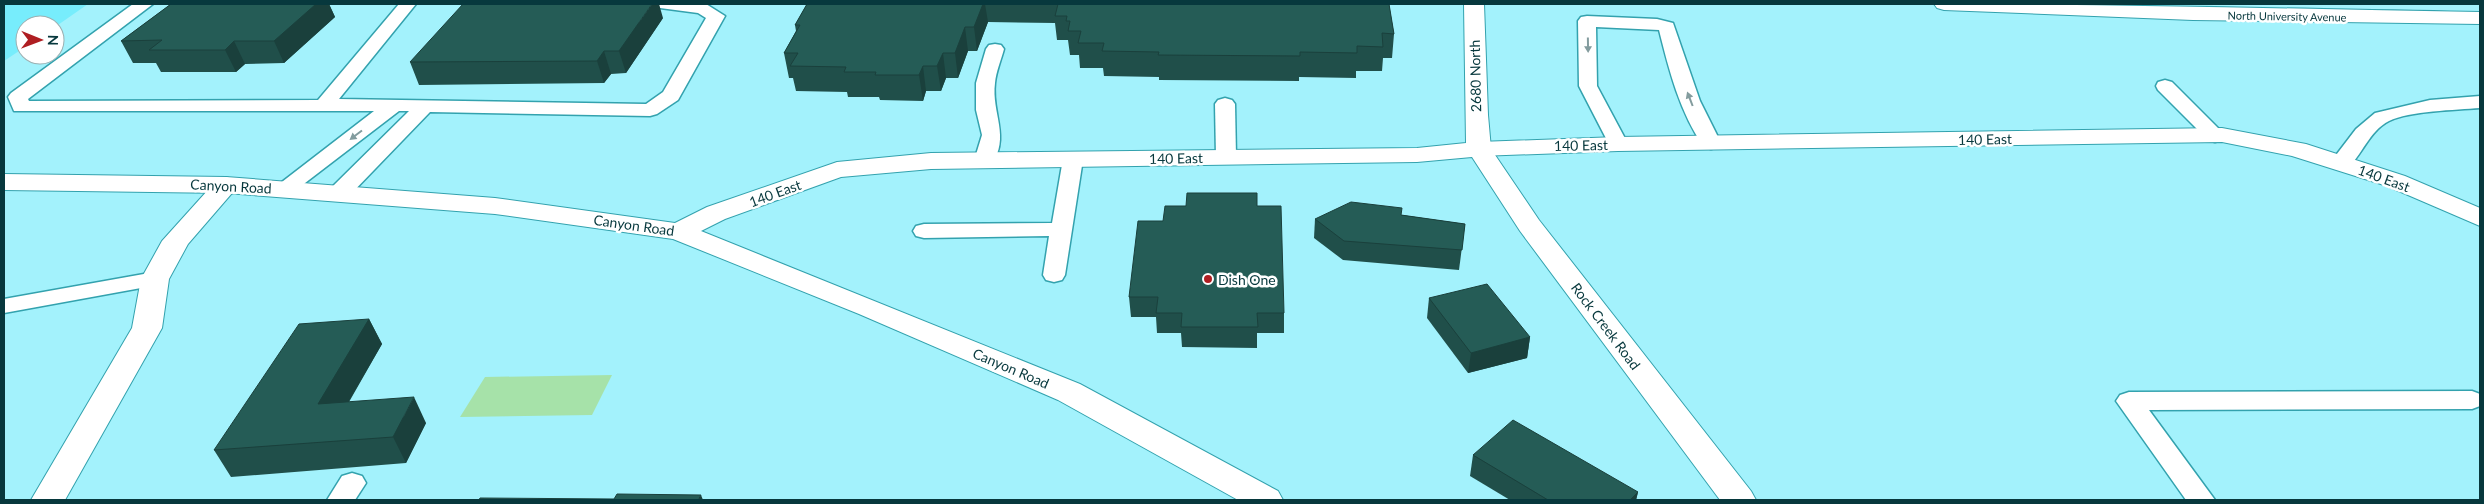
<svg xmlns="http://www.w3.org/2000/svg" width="2484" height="504" font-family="Lato,sans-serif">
	<rect width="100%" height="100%" fill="#a3f2fc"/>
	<!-- built -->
	<path fill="#77edfc" d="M 4,4 L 88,4 L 55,27 L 25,25 L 25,47 L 4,61 Z"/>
	<!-- green -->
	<path fill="#a6e2a9" d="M 612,375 L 592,415 L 460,417 L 485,377 Z"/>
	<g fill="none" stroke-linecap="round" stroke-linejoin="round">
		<!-- lane casing -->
		<g stroke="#33a2ae" stroke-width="3">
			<g id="lane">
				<path d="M 133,4 L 153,4 L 28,99 L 29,101 L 318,100 L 399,4 L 416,4 L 339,99 L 646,104 L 663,92 L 706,18 L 698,13 L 660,8 L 658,4 L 706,4 L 725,16 L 678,100 L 657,114 L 650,116 L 430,112 L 347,198 L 339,199 L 331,198 L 328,193 L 331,188 L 409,111 L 399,111 L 292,193 L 285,195 L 278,193 L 274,189 L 278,185 L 374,111 L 14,111 L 8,97 L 11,93 Z"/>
				<path d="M 1587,16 L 1657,19 L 1673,23 L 1700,101 L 1721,143 L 1718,147 L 1711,149 L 1704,147 C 1680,113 1669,70 1659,30 L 1596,27 L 1597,86 L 1628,144 L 1625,148 L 1618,150 L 1611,148 L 1579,86 L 1578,21 L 1581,17 Z"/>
				<path d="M 995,44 L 1001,45 L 1004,49 C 1001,60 996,72 995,83 C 991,113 1011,137 991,165 L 984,167 L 977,165 L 974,161 L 982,135 L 976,110 L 976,83 L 986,49 L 989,45 Z"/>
				<path d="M 2165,80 L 2172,82 L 2222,132 L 2225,136 L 2222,140 L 2215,142 L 2208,140 L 2158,90 L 2156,86 L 2158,82 Z"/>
				<path d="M 2480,96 L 2480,108 C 2456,110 2409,111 2389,121 C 2369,131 2361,157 2348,167 C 2343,170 2338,169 2333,167 L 2330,163 L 2356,129 L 2375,113 L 2430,100 Z"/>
				<path d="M 1225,98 L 1232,100 L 1235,104 L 1236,157 L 1233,161 L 1226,163 L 1219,161 L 1216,157 L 1215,104 L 1218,100 Z"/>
				<path d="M 1073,153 L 1080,155 L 1083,159 L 1065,275 L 1062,280 L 1054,282 L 1046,280 L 1043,275 L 1049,236 L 924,238 L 916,236 L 913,231 L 916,226 L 924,224 L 1052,223 L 1063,159 L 1066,155 Z"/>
				<path d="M 155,272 L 163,274 L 167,279 L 163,284 L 4,313 L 4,299 Z"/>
				<path d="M 2472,391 L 2480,394 L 2480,406 L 2472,409 L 2149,410 L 2215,500 L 2186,500 L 2116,401 L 2120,395 L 2129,392 Z"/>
				<path d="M 352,473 L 362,476 L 366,483 L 355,500 L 327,500 L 342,476 Z"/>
			</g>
		</g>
		<!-- street casing -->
		<g stroke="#33a2ae" stroke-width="2">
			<g id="street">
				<path d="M 2222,128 L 2306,144 L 2405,176 L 2480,208 L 2480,226 L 2387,186 L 2292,156 L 2222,142 L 1618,151 L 1479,156 L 1470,154 L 1467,149 L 1470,144 L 1479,142 L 1618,137 Z"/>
				<path d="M 226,177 L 235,180 L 239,185 L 188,244 L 169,279 L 162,328 L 65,500 L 31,500 L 132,328 L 141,279 L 162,241 L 217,180 Z"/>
			</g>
		</g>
		<!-- secondary casing -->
		<g stroke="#33a2ae" stroke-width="2">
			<path id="secondary" d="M 1464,4 L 1484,4 L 1488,115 L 1491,149 L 1539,220 L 1751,491 L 1756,500 L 1720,500 L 1520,231 L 1472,157 L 1417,162 L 931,169 L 841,177 L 725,219 L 701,231 L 1080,384 L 1278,491 L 1283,500 L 1238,500 L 1058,400 L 859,314 L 673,239 L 495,214 L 226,193 L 4,190 L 4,174 L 226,177 L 495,198 L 675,223 L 707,207 L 837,162 L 931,153 L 1417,148 L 1466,143 Z"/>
		</g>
		<!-- highway casing -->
		<g stroke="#33a2ae" stroke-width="2">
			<path id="highway" d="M 1934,4 C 2116,4 2298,9 2480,12 L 2480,24 L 2193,20 L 1944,10 L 1937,8 Z"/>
		</g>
		<!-- lane -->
		<use href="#lane" fill="#fff" fill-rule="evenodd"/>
		<!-- street -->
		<use href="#street" fill="#fff" fill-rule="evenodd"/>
		<!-- secondary -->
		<use href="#secondary" fill="#fff" fill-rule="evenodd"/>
		<!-- highway -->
		<use href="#highway" fill="#fff" fill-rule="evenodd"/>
	</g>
	<!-- wall -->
	<g fill="#204f4a">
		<path d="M 171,4 L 329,4 L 335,17 L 284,63 L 245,64 L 236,72 L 161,72 L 156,63 L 133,63 L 121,41 Z"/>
		<path d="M 807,4 L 1389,4 L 1394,34 L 1392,58 L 1383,58 L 1382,71 L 1356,71 L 1356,78 L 1299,77 L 1299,81 L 1159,80 L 1159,77 L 1104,76 L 1103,68 L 1080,68 L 1079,55 L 1070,55 L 1068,40 L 1057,40 L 1055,23 L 988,22 L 977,51 L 968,51 L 958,78 L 946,78 L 941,91 L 926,91 L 923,101 L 880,100 L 879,97 L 848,97 L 847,92 L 796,91 L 793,78 L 789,78 L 784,53 L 796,31 L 795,25 Z"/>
		<path d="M 663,18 L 626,73 L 611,74 L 604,83 L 419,85 L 410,62 Z"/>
		<path d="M 1257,206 L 1284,313 L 1284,333 L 1257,333 L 1257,348 L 1182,347 L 1181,333 L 1157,333 L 1156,317 L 1131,317 L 1129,297 L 1163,221 Z"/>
		<path d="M 1402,215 L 1465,224 L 1459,270 L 1343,260 L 1314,238 L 1315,219 Z"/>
		<path d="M 1429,298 L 1530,337 L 1527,358 L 1468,373 L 1427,318 Z"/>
		<path d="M 369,319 L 382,344 L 349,402 L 426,423 L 406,463 L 231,477 L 214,450 Z"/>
		<path d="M 1473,455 L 1638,492 L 1636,500 L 1510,500 L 1470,476 Z"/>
	</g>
	<!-- shaded-wall -->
	<g fill="#1a403c">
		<path d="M 316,4 L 329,4 L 335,17 L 284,63 L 274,41 Z"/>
		<path d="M 652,4 L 659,4 L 663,18 L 626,73 L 619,51 Z"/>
		<path d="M 983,4 L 985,4 L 988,22 L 977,51 L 974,27 Z"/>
		<path d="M 965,27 L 968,51 L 958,78 L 955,53 Z"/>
		<path d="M 234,41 L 245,64 L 236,72 L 225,50 Z"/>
		<path d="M 604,51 L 611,74 L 604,83 L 597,61 Z"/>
		<path d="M 943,53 L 946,78 L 941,91 L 937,66 Z"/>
		<path d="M 923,66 L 926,91 L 923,101 L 919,75 Z"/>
		<path d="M 369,319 L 382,344 L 332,430 L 318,404 Z"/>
		<path d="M 1530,337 L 1527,358 L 1468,373 L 1471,353 Z"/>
		<path d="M 414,397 L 426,423 L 406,463 L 393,437 Z"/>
		<path d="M 1638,492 L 1636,500 L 1630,500 Z"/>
		<path d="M 701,495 L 703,500 L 698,500 Z"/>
	</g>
	<!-- building -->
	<g fill="#255c56" stroke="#1a403c">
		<path d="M 171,4 L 316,4 L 274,41 L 234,41 L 225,50 L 149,50 L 162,40 L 121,41 Z"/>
		<path d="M 463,4 L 652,4 L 619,51 L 604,51 L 597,61 L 410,62 Z"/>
		<path d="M 807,4 L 983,4 L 974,27 L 965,27 L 955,53 L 943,53 L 937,66 L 923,66 L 919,75 L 875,75 L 876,72 L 844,72 L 846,67 L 790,66 L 798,53 L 784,53 L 800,25 L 795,25 Z"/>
		<path d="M 1058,4 L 1389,4 L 1394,34 L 1382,33 L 1383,47 L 1357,46 L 1357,53 L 1300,52 L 1300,56 L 1158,55 L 1159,52 L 1102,51 L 1104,43 L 1078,43 L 1081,31 L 1068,31 L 1070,21 L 1066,21 L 1067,16 L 1055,16 Z"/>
		<path d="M 1187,193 L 1257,193 L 1257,206 L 1281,206 L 1284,313 L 1257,313 L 1258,327 L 1181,327 L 1182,313 L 1156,313 L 1158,297 L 1129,297 L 1138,221 L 1163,221 L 1165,206 L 1186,206 Z"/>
		<path d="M 1351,202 L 1402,208 L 1401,215 L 1465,224 L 1462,250 L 1344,241 L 1315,219 Z"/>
		<path d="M 1487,284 L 1530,337 L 1471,353 L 1429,298 Z"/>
		<path d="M 369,319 L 318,404 L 414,397 L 393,437 L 214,450 L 299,324 Z"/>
		<path d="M 1513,420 L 1638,492 L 1630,500 L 1548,500 L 1473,455 Z"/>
		<path d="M 617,494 L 701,495 L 698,500 L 479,500 L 480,498 L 614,499 Z"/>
	</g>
	<!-- one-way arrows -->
	<defs><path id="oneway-solid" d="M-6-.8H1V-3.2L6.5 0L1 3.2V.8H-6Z" transform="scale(1.25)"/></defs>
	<g fill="#839c9e">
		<use href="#oneway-solid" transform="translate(1588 45) rotate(89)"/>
		<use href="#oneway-solid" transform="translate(1690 99) rotate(-111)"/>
		<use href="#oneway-solid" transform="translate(356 135) rotate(143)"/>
	</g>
	<!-- markers -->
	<circle fill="#af1e22" stroke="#fff" stroke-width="2" cx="1208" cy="279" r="5"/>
	<g text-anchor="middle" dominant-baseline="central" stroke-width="5" stroke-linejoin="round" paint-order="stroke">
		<!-- far-street labels -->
		<g font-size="11" fill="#07383d" stroke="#fff">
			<text transform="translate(2287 16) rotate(1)">North University Avenue</text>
		</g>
		<!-- street labels -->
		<g font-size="14" fill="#07383d" stroke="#fff">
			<text transform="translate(1475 76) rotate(-91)">2680 North</text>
			<text transform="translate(1985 139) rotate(-1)">140 East</text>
			<text transform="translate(1581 145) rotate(-1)">140 East</text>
			<text transform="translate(1176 158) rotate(-1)">140 East</text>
			<text transform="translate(2384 178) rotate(20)">140 East</text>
			<text transform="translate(231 186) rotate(3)">Canyon Road</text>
			<text transform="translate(775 193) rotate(-20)">140 East</text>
			<text transform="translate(634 225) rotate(8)">Canyon Road</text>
			<text transform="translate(1606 326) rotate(53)">Rock Creek Road</text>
			<text transform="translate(1011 368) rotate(23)">Canyon Road</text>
		</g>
		<!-- poi labels -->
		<g font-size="14" fill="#07383d" stroke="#fff" text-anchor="start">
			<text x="1218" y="279">Dish One</text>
		</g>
	</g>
	<!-- border -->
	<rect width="2484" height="504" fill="none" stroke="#07383d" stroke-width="10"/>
	<!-- north arrow -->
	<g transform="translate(40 40) rotate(91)"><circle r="24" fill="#ffffff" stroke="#9cafb1"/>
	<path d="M0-4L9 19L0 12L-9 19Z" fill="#af1e22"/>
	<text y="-8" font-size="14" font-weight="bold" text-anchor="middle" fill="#07383d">N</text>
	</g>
</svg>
